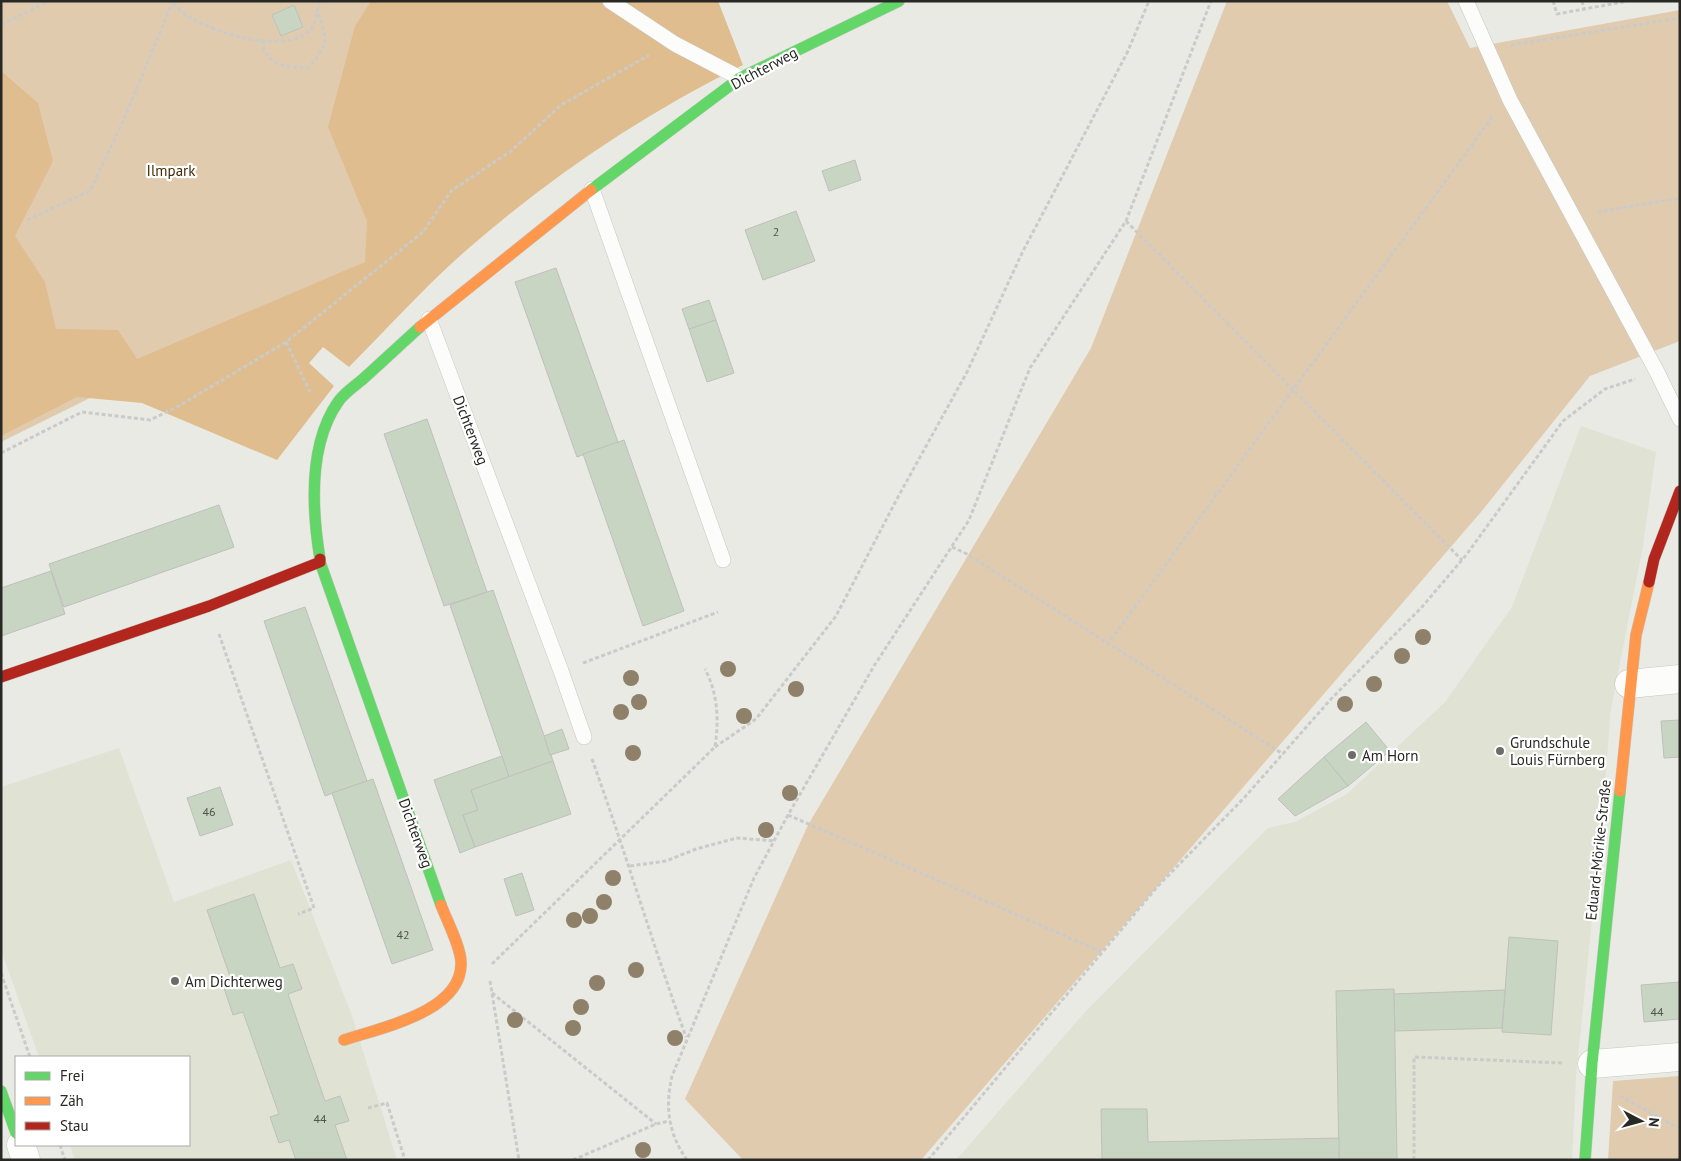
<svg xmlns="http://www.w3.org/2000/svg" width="1681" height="1161" font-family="'PT Sans',sans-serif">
	<rect width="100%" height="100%" fill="#e9eae4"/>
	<!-- built -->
	<g fill="#e0e2d4">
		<path d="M 1581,426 L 1656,452 L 1643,546 L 1611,708 L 1602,820 L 1576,1077 L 1572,1160 L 956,1160 L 1086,1011 L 1268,828 L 1295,822 L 1347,794 L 1445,702 L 1512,607 Z"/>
		<path d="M 119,748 L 174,902 L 291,860 L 351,1013 L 397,1160 L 75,1160 L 70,1145 L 189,1145 L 189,1057 L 39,1057 L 1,950 L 1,787 Z"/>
	</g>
	<!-- green -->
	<g fill="#e1cbaf">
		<path d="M 1,1 L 701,1 L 365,262 L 1,442 Z"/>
		<path d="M 1227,1 L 1447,1 L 1470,48 L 1680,10 L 1680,341 L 1590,376 L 1481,512 L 921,1160 L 743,1160 L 685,1099 L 808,825 L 1091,348 Z"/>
		<path d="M 1680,1076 L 1680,1160 L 1608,1160 L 1613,1081 Z"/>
	</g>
	<!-- forest -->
	<path fill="#dfbd8e" d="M 371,1 L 718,1 L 743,65 C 644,114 553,175 470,247 C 427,284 389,327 349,367 L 323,347 L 309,363 L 334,386 L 277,460 L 142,403 L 77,397 L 1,436 L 1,71 L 38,103 L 53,161 L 15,236 L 45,282 L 56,329 L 118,330 L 137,359 L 365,262 L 367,221 L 328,127 L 355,26 Z"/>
	<!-- building -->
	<g fill="#c8d5c3" stroke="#bec0bc">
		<path d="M 294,5 L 303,27 L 281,36 L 272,15 Z"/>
		<path d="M 855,160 L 861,180 L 829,191 L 822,171 Z"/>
		<path d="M 796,211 L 815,261 L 763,280 L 745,230 Z"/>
		<path d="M 556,268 L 618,442 L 577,457 L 515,282 Z"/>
		<path d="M 709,300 L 716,320 L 689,329 L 682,309 Z"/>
		<path d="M 716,320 L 734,373 L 707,382 L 689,329 Z"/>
		<path d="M 427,419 L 487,592 L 444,606 L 384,434 Z"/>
		<path d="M 624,440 L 684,611 L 643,626 L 583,454 Z"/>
		<path d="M 219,505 L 234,547 L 64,607 L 49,564 Z"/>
		<path d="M 51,571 L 65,614 L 1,636 L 1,588 Z"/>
		<path d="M 493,590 L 553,761 L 509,777 L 450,605 Z"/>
		<path d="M 305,607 L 367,781 L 325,796 L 264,621 Z"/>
		<path d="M 1680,720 L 1680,757 L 1664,758 L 1661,721 Z"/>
		<path d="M 1366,722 L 1390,751 L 1348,786 L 1324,757 Z"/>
		<path d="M 562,729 L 569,749 L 550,755 L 544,736 Z"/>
		<path d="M 502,756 L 509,777 L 471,790 L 478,810 L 463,815 L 475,847 L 460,853 L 434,780 Z"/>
		<path d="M 1324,757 L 1348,786 L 1295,816 L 1278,799 Z"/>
		<path d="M 553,761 L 571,814 L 475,847 L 463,815 L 478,810 L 471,790 Z"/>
		<path d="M 373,779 L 433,950 L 392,964 L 332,793 Z"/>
		<path d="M 220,787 L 233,825 L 200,836 L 187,798 Z"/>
		<path d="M 522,873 L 534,910 L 516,916 L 504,879 Z"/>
		<path d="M 254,894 L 280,968 L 293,964 L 302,989 L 288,994 L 325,1101 L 340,1096 L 349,1121 L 335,1125 L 347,1160 L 296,1160 L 289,1140 L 279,1143 L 270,1117 L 279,1114 L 243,1012 L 233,1015 L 224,988 L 233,985 L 207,910 Z"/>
		<path d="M 1509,937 L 1558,941 L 1551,1035 L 1502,1032 Z"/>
		<path d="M 1680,982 L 1680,1019 L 1644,1022 L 1641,985 Z"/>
		<path d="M 1394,989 L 1397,1160 L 1339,1160 L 1336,991 Z"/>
		<path d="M 1505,990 L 1502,1028 L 1395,1031 L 1394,994 Z"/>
		<path d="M 1101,1109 L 1147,1109 L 1148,1142 L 1339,1138 L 1339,1160 L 1102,1160 Z"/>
	</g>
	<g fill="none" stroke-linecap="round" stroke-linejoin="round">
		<!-- lane casing -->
		<g stroke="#c6c7c1" stroke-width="16">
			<g id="lane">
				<path d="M 610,1 L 675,44 L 740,78"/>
				<path d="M 1466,1 L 1510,100 L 1657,372 L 1680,419"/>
				<path d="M 592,189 L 723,560"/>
				<path d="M 429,319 L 561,671 L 584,737"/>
			</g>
		</g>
		<!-- street casing -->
		<g stroke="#c6c7c1" stroke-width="29">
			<g id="street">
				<path d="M 1629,684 L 1680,679"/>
				<path d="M 1592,1064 L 1680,1057"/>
				<path d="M 21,1145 L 26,1160"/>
			</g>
		</g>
		<!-- fast casing -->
		<g stroke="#c6c7c1" stroke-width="12">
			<g id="fast">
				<path d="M 591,190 L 740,78 L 899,1"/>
				<path d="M 320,559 C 312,510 308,445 338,402 C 344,393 355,386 363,379 C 382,362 401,344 420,327"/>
				<path d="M 320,562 L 441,905"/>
				<path d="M 1,1091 L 16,1133"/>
				<path d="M 1585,1160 L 1592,1064 L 1620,791"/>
			</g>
		</g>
		<!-- slow casing -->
		<g stroke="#c6c7c1" stroke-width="12">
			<g id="slow">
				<path d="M 420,327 L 591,190"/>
				<path d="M 1620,791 L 1636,635 L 1649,582"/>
				<path d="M 344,1040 C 380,1028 462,1012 461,963 C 461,947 447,921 441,905"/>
			</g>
		</g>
		<!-- jam casing -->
		<g stroke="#c6c7c1" stroke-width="12">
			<g id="jam">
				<path d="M 1649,582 L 1654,559 L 1680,491"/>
				<path d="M 1,677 L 209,606 L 320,562 L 320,559"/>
			</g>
		</g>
		<!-- path -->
		<g stroke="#cacbc8" stroke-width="3" stroke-dasharray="4 2.5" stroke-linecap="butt">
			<path d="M 1553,1 L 1557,14 L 1628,1"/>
			<path d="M 1582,1 L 1584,9"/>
			<path d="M 173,4 C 179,8 184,15 191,18 C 219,34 284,55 310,30 C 316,24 317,9 320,1"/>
			<path d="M 1,25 L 49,1"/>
			<path d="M 262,40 C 265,66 285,67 308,68 C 329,45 328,39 317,10"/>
			<path d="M 1511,45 L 1680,18"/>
			<path d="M 1597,212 L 1680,198"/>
			<path d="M 27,220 L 90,191 L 124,119 L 173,1"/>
			<path d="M 1126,221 L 1462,560"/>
			<path d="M 286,342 L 310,392"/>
			<path d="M 1,453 L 82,412 L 150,420 L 177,407 L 286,342 L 423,232 L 451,191 L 511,151 L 561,105 L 649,55"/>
			<path d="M 952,547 L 967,554 L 1283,754"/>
			<path d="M 219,634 L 314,908 L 298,914"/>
			<path d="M 1107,645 L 1493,116"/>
			<path d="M 583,663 L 718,612"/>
			<path d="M 715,747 L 756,719 L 836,616 L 898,497 L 967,372 L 1022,253 L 1127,53 L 1149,1"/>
			<path d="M 592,759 C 625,851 653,945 686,1037"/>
			<path d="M 788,815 L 1102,952"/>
			<path d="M 630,866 L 666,861 L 696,849 L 737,838 L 775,841"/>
			<path d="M 492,964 L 715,747 C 719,720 718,694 705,669"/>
			<path d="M 1,973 L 30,1057"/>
			<path d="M 490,981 L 519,1160"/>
			<path d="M 492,993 L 656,1124"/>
			<path d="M 1620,1096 L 1680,1129"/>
			<path d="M 368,1108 L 387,1103 L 405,1160"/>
			<path d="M 60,1145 L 65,1160"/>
			<path d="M 573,1160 L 656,1124 L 669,1121"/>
			<path d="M 687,1160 C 668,1133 665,1107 672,1076 L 754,878 L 788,815 L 874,666 L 969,520 L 1030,368 L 1126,221 L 1211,1"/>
			<path d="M 928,1160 L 1157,887 L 1244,798 L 1331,699 L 1422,607 L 1467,554 L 1563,421 L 1605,389 L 1635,379"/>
			<path d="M 1414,1160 L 1414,1057 L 1563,1063"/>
		</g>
		<!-- lane -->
		<use href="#lane" stroke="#fcfcfb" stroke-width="15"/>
		<!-- street -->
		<use href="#street" stroke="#fcfcfb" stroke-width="28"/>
		<!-- fast -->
		<use href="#fast" stroke="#63d668" stroke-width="11"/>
		<!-- slow -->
		<use href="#slow" stroke="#ff974d" stroke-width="11"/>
		<!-- jam -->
		<use href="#jam" stroke="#b3261e" stroke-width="11"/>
	</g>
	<!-- trees -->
	<g fill="#8e8069">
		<circle cx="1423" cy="637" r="8"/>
		<circle cx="1402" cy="656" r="8"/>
		<circle cx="728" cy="669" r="8"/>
		<circle cx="631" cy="678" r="8"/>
		<circle cx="1374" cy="684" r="8"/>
		<circle cx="796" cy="689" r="8"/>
		<circle cx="639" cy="702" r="8"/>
		<circle cx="1345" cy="704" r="8"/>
		<circle cx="621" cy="712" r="8"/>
		<circle cx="744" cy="716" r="8"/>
		<circle cx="633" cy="753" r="8"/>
		<circle cx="790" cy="793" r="8"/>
		<circle cx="766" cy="830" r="8"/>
		<circle cx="613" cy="878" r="8"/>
		<circle cx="604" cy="902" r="8"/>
		<circle cx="590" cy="916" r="8"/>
		<circle cx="574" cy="920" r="8"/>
		<circle cx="636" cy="970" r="8"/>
		<circle cx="597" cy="983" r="8"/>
		<circle cx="581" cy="1007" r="8"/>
		<circle cx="515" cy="1020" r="8"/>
		<circle cx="573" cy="1028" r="8"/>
		<circle cx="675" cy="1038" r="8"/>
		<circle cx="643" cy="1150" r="8"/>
	</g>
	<!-- markers -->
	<g fill="#6c6d67" stroke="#fff" stroke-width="2">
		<circle cx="1500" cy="751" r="5"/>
		<circle cx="1352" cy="755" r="5"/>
		<circle cx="175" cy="981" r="5"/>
	</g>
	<g text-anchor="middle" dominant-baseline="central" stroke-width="4.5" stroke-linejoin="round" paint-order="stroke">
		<!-- number labels -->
		<g font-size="12" fill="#50544c">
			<text x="776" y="231">2</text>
			<text x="209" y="811">46</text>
			<text x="403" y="934">42</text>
			<text x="1657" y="1011">44</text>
			<text x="320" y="1118">44</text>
		</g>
		<!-- street labels -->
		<g font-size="15" fill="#282924" stroke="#fff">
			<text transform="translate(764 68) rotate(-28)">Dichterweg</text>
			<text transform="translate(471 430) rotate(69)">Dichterweg</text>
			<text transform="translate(416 833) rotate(70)">Dichterweg</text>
			<text transform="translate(1598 850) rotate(-84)">Eduard-Mörike-Straße</text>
		</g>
		<!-- park labels -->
		<g font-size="15" fill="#432a05" stroke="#fff">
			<text x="171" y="170">Ilmpark</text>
		</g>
		<!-- poi labels -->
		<g font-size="15" fill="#282924" stroke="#fff" text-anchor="start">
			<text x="1510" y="742">Grundschule<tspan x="1510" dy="17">Louis Fürnberg</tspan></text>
			<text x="1362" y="755">Am Horn</text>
			<text x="185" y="981">Am Dichterweg</text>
		</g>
	</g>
	<!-- border -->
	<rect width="1681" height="1161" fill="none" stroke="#282924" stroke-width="5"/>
	<!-- legend -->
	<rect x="15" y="1056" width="175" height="90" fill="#ffffff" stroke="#a9a9a7"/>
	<rect x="25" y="1072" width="25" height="8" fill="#63d668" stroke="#a9a9a7"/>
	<text x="60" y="1081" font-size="15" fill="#282924">Frei</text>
	<rect x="25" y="1097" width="25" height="8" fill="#ff974d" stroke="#a9a9a7"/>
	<text x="60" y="1106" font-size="15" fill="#282924">Zäh</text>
	<rect x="25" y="1122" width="25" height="8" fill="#b3261e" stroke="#a9a9a7"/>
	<text x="60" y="1131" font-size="15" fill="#282924">Stau</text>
	<!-- north arrow -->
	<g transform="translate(1641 1121) rotate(96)" stroke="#ffffff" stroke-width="4" paint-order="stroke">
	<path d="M0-4L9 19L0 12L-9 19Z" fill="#282924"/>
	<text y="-8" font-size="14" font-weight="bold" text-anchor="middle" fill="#282924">N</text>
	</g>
</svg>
